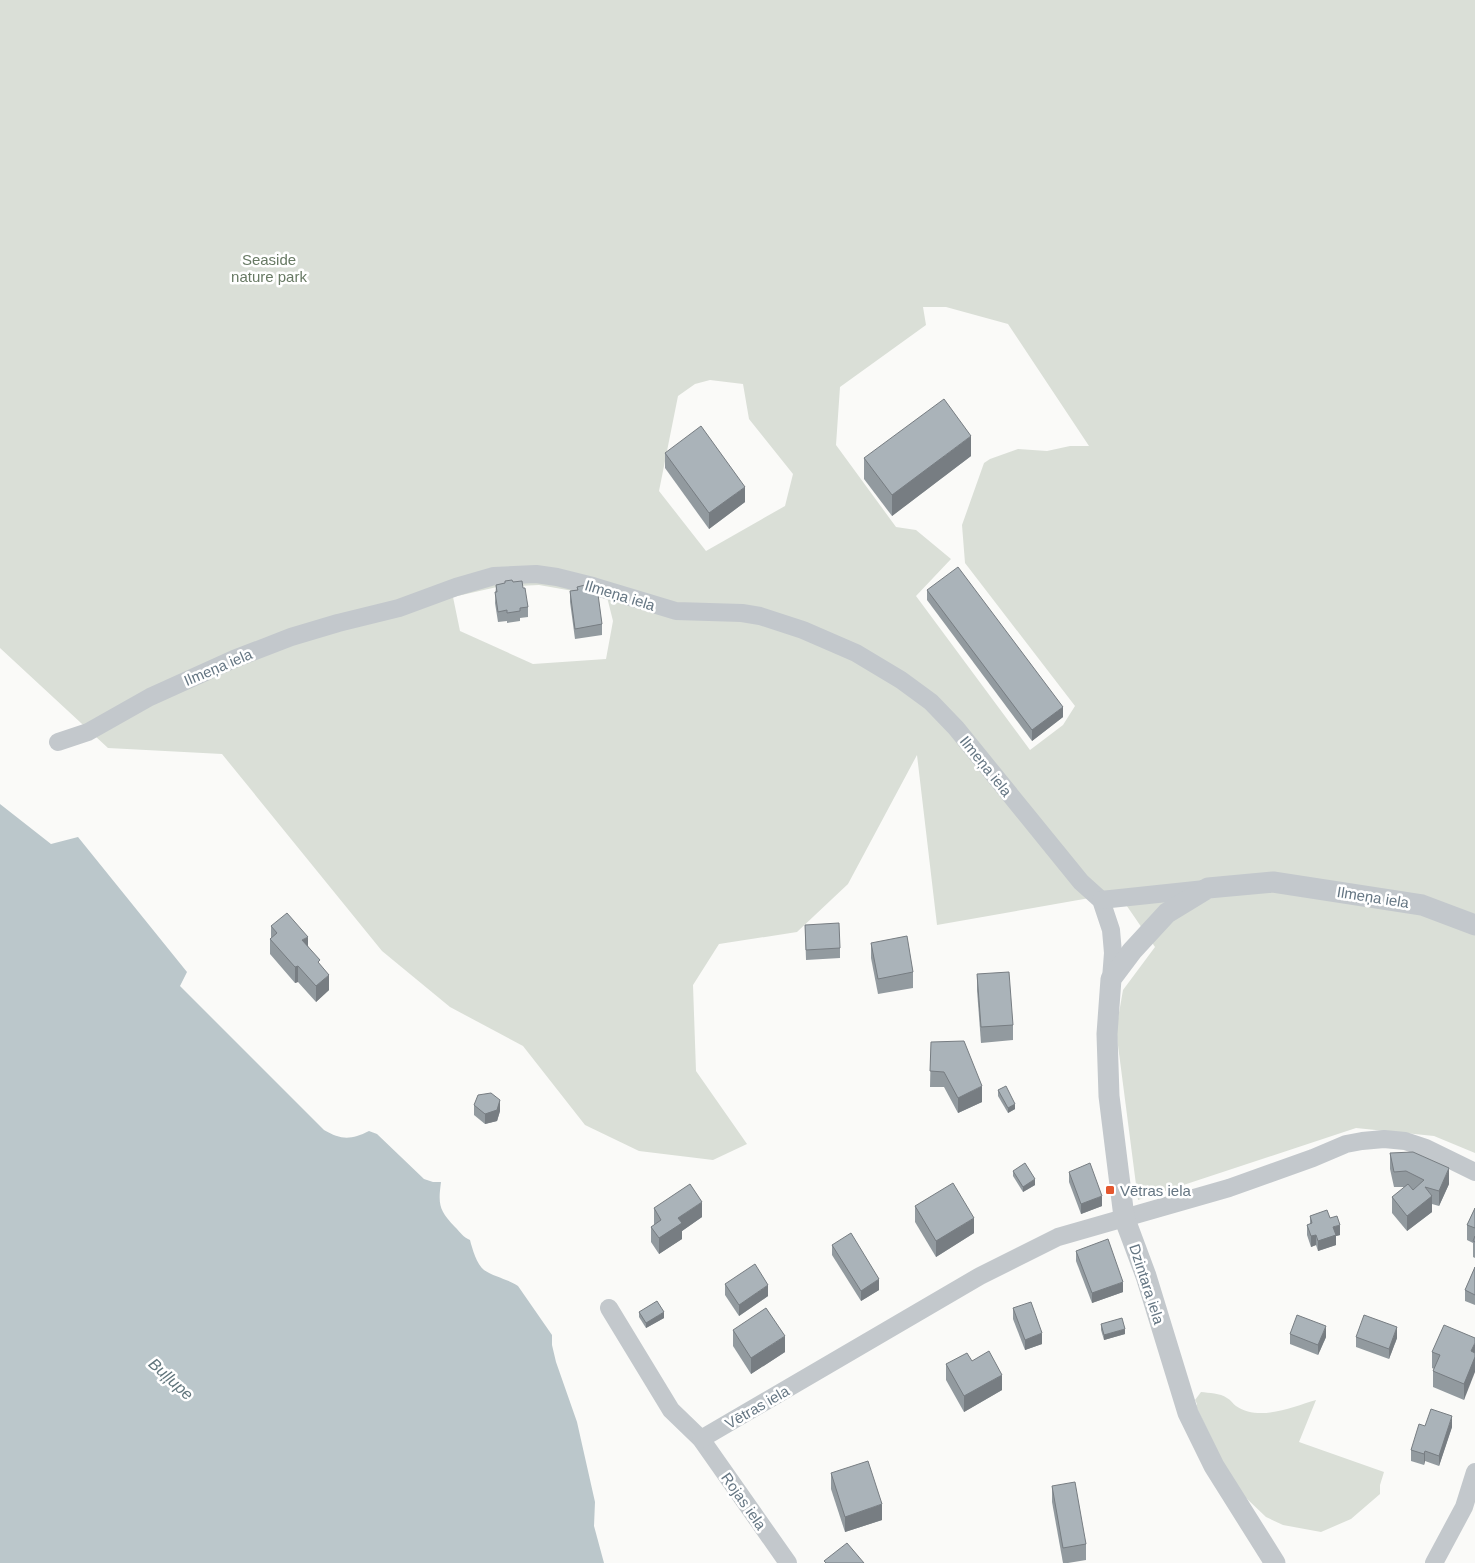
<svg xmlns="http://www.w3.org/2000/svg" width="1475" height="1563" font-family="Helvetica,sans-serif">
	<rect width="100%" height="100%" fill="#fafaf8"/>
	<!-- green -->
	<g fill="#dadfd7" fill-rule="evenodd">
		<path d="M 0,0 L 1475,0 L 1475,1153 L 1434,1136 L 1356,1128 L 1138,1200 L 1116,1030 L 1123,990 L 1155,947 L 1118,893 L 937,925 L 917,755 L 848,884 L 797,932 L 719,944 L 693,985 L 696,1071 L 747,1144 L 713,1160 L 639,1151 L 585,1125 L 523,1046 L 450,1007 L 382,951 L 222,754 L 108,748 L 0,648 ZM 923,307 L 946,307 L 1008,324 L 1089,446 L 1070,446 L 1047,451 L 1018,449 L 990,459 L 984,463 L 962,525 L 965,563 L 1075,706 L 1063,725 L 1030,750 L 916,596 L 951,559 L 916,530 L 896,527 L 836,445 L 840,387 L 926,325 ZM 710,380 L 743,384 L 749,419 L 793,474 L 785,506 L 706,551 L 659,491 L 678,396 L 695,384 ZM 539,585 L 607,597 L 613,621 L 606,659 L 533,664 L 460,631 L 453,597 L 497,587 Z"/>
		<path d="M 1201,1392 C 1209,1393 1220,1393 1227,1398 C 1231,1400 1233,1404 1236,1406 C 1259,1422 1292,1407 1316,1400 L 1299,1442 L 1384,1472 L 1380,1485 L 1380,1494 L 1351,1519 L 1321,1532 L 1283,1525 L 1266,1517 L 1245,1497 L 1224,1465 L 1196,1406 L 1197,1404 L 1195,1400 Z"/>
	</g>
	<!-- water -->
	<path fill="#bbc7cb" d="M 0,804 L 51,844 L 78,837 L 187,972 L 180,986 L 324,1130 C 341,1140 351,1140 369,1131 L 377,1134 L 424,1179 L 433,1182 L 441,1182 C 438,1205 439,1210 455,1227 C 460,1232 463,1237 470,1240 C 472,1248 477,1265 484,1270 C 494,1277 508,1279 518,1286 L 552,1335 L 552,1345 L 556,1362 L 577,1422 L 595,1502 L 594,1526 L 604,1563 L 0,1563 Z"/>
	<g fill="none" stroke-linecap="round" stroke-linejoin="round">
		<!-- minor -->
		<g stroke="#c3c8cc" stroke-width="18">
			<path d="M 58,742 L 88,732 L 150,697 L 234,659 L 291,637 L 338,623 L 399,608 L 456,587 L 494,576 L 536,574 L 557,577 L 593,586 L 676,611 L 742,613 L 760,616 L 803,630 L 856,653 L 901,680 L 931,702 L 956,728 L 1081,882 L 1101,900 L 1111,930 L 1113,953 L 1111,979"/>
			<path d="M 1101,900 L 1205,889"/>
			<path d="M 609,1308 L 671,1410 L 701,1439 L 788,1563"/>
			<path d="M 701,1439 L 980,1276 L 1058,1237 L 1229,1188 L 1313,1158 L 1346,1144 L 1362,1141 L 1384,1139 L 1405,1141 L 1426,1148 L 1475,1172"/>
			<path d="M 1434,1563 L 1464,1507 L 1475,1472"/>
		</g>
		<!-- tertiary -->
		<path stroke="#c3c8cc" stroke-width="21" d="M 1275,1563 L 1214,1466 L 1188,1413 L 1146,1276 L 1124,1217 L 1109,1096 L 1107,1034 L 1111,979 L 1132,951 L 1167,913 L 1208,888 L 1273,882 L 1422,905 L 1475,925"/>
	</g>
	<!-- wall -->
	<g fill="#929a9f">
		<path d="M 665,453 L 745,502 L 709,529 L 665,468 Z"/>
		<path d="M 971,456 L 892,516 L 864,479 L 864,458 Z"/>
		<path d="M 513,582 L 523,588 L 528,607 L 528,617 L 520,618 L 520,621 L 507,623 L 507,621 L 498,622 L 495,603 L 496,585 Z"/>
		<path d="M 577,587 L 586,589 L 602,624 L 602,635 L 575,639 L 570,602 L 570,591 L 577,590 Z"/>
		<path d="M 927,590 L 1063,717 L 1032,741 L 927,600 Z"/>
		<path d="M 805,925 L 840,948 L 840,958 L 806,960 Z"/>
		<path d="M 271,926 L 308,946 L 320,966 L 329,990 L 316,1002 L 298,982 L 295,983 L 270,954 L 270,939 L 271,938 Z"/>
		<path d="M 871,943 L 913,972 L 913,988 L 878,994 L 871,958 Z"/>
		<path d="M 977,974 L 1013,1025 L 1013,1040 L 981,1043 L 977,990 Z"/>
		<path d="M 931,1042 L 982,1102 L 958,1113 L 944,1087 L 930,1087 Z"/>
		<path d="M 998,1090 L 1015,1109 L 1008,1113 L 998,1096 Z"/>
		<path d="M 474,1105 L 500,1111 L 497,1121 L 485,1124 L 474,1115 Z"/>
		<path d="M 1390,1153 L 1449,1184 L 1439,1206 L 1432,1204 L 1432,1212 L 1407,1231 L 1392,1213 L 1392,1197 L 1405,1187 L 1394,1187 L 1390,1169 Z"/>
		<path d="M 1013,1171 L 1035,1185 L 1023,1192 L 1013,1176 Z"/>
		<path d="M 1069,1172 L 1102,1206 L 1081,1214 L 1069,1182 Z"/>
		<path d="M 915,1206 L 974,1233 L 936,1257 L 915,1222 Z"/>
		<path d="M 654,1208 L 702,1217 L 682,1231 L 682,1239 L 659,1254 L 651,1242 L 651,1227 L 654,1225 Z"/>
		<path d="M 1475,1208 L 1475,1258 L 1473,1257 L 1473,1243 L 1467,1240 L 1467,1225 Z"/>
		<path d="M 1310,1216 L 1330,1218 L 1340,1235 L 1336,1236 L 1336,1245 L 1318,1251 L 1316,1245 L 1311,1247 L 1307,1235 L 1307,1225 L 1310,1224 Z"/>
		<path d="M 832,1245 L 879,1290 L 861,1301 L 832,1255 Z"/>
		<path d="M 1076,1251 L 1123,1292 L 1092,1303 L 1076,1261 Z"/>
		<path d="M 1475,1267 L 1475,1305 L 1465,1301 L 1465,1290 Z"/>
		<path d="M 725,1284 L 768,1296 L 739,1316 L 725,1295 Z"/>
		<path d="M 1013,1308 L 1042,1344 L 1025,1350 L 1013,1319 Z"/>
		<path d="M 639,1312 L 664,1318 L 646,1328 L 639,1317 Z"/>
		<path d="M 1101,1324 L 1125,1334 L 1104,1340 L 1101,1330 Z"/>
		<path d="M 733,1330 L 785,1352 L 751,1374 L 733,1346 Z"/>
		<path d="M 1290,1334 L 1326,1337 L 1318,1355 L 1290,1344 Z"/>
		<path d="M 1356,1337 L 1397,1338 L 1389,1359 L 1356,1347 Z"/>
		<path d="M 1475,1338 L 1464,1400 L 1433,1387 L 1433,1371 L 1434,1369 L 1432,1368 L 1432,1352 Z"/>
		<path d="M 972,1361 L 1002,1390 L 964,1412 L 946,1380 L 946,1364 Z"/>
		<path d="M 1425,1426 L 1452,1427 L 1439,1466 L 1425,1461 L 1424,1465 L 1411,1461 L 1411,1450 Z"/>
		<path d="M 831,1473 L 882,1520 L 845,1532 L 831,1489 Z"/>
		<path d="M 1052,1486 L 1086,1544 L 1086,1560 L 1068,1563 L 1063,1563 L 1052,1502 Z"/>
	</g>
	<!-- shaded-wall -->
	<g fill="#777d82">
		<path d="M 971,436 L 971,456 L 892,516 L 892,495 Z"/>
		<path d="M 745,487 L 745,502 L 709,529 L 709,513 Z"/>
		<path d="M 1063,707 L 1063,717 L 1032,741 L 1032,730 Z"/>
		<path d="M 308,937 L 308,952 L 302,940 Z"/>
		<path d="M 298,966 L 298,982 L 295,983 L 295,967 Z"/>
		<path d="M 329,975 L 329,990 L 316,1002 L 316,986 Z"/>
		<path d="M 982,1086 L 982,1102 L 958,1113 L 958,1098 Z"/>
		<path d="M 500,1100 L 500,1111 L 497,1121 L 485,1124 L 485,1114 Z"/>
		<path d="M 1015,1104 L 1015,1109 L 1008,1113 L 1008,1108 Z"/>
		<path d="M 1449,1168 L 1449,1184 L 1439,1206 L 1439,1191 Z"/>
		<path d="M 1035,1179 L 1035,1185 L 1023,1192 L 1023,1187 Z"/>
		<path d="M 1102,1196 L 1102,1206 L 1081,1214 L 1081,1204 Z"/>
		<path d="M 1432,1196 L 1432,1212 L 1407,1231 L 1407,1216 Z"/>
		<path d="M 702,1202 L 702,1217 L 682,1231 L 682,1239 L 659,1254 L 659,1238 L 678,1218 Z"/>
		<path d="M 974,1218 L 974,1233 L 936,1257 L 936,1241 Z"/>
		<path d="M 1340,1225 L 1340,1235 L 1336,1236 L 1336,1245 L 1318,1251 L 1318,1241 L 1333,1227 Z"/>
		<path d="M 1316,1235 L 1316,1245 L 1311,1247 L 1311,1236 Z"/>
		<path d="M 879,1279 L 879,1290 L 861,1301 L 861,1291 Z"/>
		<path d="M 1123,1282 L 1123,1292 L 1092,1303 L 1092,1293 Z"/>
		<path d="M 768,1285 L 768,1296 L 739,1316 L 739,1305 Z"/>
		<path d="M 664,1312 L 664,1318 L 646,1328 L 646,1323 Z"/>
		<path d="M 1326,1326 L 1326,1337 L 1318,1355 L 1318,1345 Z"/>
		<path d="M 1397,1327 L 1397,1338 L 1389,1359 L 1389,1349 Z"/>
		<path d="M 1125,1329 L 1125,1334 L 1104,1340 L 1104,1335 Z"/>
		<path d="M 1042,1333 L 1042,1344 L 1025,1350 L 1025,1340 Z"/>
		<path d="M 785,1336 L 785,1352 L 751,1374 L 751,1358 Z"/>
		<path d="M 1475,1343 L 1475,1372 L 1464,1400 L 1464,1384 L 1471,1351 Z"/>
		<path d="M 1002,1375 L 1002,1390 L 964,1412 L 964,1396 Z"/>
		<path d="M 1452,1416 L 1452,1427 L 1439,1466 L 1439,1456 Z"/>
		<path d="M 1425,1451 L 1425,1461 L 1424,1465 L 1424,1454 Z"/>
		<path d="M 882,1504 L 882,1520 L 845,1532 L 845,1517 Z"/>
	</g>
	<!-- building -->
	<g fill="#aab3b9" stroke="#777d82">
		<path d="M 944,399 L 971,436 L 892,495 L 864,458 Z"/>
		<path d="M 701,426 L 745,487 L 709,513 L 665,453 Z"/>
		<path d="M 958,567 L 1063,707 L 1032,730 L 927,590 Z"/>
		<path d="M 512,580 L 513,582 L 522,581 L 523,588 L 525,588 L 528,607 L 520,608 L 520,611 L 507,613 L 507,610 L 498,612 L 495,592 L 497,592 L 496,585 L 505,583 L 505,581 Z"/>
		<path d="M 585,585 L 586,589 L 597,587 L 602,624 L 575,629 L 570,591 L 578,590 L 577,587 Z"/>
		<path d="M 287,913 L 308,937 L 302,940 L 320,960 L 318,962 L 329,975 L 316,986 L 298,966 L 295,967 L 270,939 L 277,933 L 271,926 Z"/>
		<path d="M 839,923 L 840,948 L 806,950 L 805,925 Z"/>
		<path d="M 907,936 L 913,972 L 878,979 L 871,943 Z"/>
		<path d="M 1009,972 L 1013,1025 L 981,1027 L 977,974 Z"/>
		<path d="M 964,1041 L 982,1086 L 958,1098 L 944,1072 L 930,1071 L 931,1042 Z"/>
		<path d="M 1006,1086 L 1015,1104 L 1008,1108 L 998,1090 Z"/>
		<path d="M 491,1093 L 500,1100 L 497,1110 L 485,1114 L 474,1105 L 478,1095 Z"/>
		<path d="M 1413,1152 L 1449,1168 L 1439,1191 L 1425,1187 L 1432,1196 L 1407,1216 L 1392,1197 L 1408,1184 L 1413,1190 L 1424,1180 L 1406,1171 L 1394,1172 L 1390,1153 Z"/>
		<path d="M 1025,1163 L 1035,1179 L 1023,1187 L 1013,1171 Z"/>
		<path d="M 1090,1163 L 1102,1196 L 1081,1204 L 1069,1172 Z"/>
		<path d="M 953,1183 L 974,1218 L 936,1241 L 915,1206 Z"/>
		<path d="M 690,1184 L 702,1202 L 678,1218 L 682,1223 L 659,1238 L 651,1227 L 661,1220 L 654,1208 Z"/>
		<path d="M 1475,1208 L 1475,1228 L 1467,1225 Z"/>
		<path d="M 1327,1210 L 1330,1218 L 1337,1216 L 1340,1225 L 1333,1227 L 1336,1235 L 1318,1241 L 1316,1235 L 1311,1236 L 1307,1225 L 1312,1223 L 1310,1216 Z"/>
		<path d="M 851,1233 L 879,1279 L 861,1291 L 832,1245 Z"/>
		<path d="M 1475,1236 L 1475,1242 L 1473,1241 Z"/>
		<path d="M 1108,1239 L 1123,1282 L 1092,1293 L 1076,1251 Z"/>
		<path d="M 755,1264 L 768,1285 L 739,1305 L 725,1284 Z"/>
		<path d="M 1475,1267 L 1475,1295 L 1465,1290 Z"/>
		<path d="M 657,1301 L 664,1312 L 646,1323 L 639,1312 Z"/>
		<path d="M 1031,1302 L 1042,1333 L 1025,1340 L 1013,1308 Z"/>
		<path d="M 766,1308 L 785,1336 L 751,1358 L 733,1330 Z"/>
		<path d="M 1297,1315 L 1326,1326 L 1318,1345 L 1290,1334 Z"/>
		<path d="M 1364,1315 L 1397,1327 L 1389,1349 L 1356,1337 Z"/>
		<path d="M 1122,1318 L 1125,1329 L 1104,1335 L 1101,1324 Z"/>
		<path d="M 1444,1325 L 1475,1338 L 1475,1343 L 1471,1351 L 1475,1353 L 1475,1357 L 1464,1384 L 1433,1371 L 1440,1355 L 1432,1352 Z"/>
		<path d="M 989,1351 L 1002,1375 L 964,1396 L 946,1364 L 967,1353 L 972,1361 Z"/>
		<path d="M 1431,1409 L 1452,1416 L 1439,1456 L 1425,1451 L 1424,1454 L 1411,1450 L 1419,1424 L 1425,1426 Z"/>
		<path d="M 868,1461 L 882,1504 L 845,1517 L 831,1473 Z"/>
		<path d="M 1075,1482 L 1086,1544 L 1063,1548 L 1052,1486 Z"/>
		<path d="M 847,1543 L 864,1563 L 826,1563 L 824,1561 Z"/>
	</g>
	<!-- markers -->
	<rect fill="#e4572e" stroke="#fff" stroke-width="2" x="1105" y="1185" width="10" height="10" rx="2.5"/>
	<g text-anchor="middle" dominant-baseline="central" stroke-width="5" stroke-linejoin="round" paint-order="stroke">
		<!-- park labels -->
		<g font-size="15" fill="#687a64" stroke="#fff">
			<text x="269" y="259">Seaside<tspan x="269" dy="17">nature park</tspan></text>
		</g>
		<!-- street labels -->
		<g font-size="15" fill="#657683" stroke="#fff">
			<text transform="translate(620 595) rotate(17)">Ilmeņa iela</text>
			<text transform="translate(218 667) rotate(-23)">Ilmeņa iela</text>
			<text transform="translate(986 766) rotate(51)">Ilmeņa iela</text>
			<text transform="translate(1373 897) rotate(9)">Ilmeņa iela</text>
			<text transform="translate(1147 1284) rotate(72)">Dzintara iela</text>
			<text transform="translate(757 1407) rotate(-30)">Vētras iela</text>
			<text transform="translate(744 1501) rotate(55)">Rojas iela</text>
		</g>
		<!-- poi labels -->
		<g font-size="15" fill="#657683" stroke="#fff" text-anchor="start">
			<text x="1120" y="1190">Vētras iela</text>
		</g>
		<!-- water labels -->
		<g font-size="16" font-style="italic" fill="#60757c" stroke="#fff">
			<text transform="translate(171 1379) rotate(42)">Buļļupe</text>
		</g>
	</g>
</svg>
